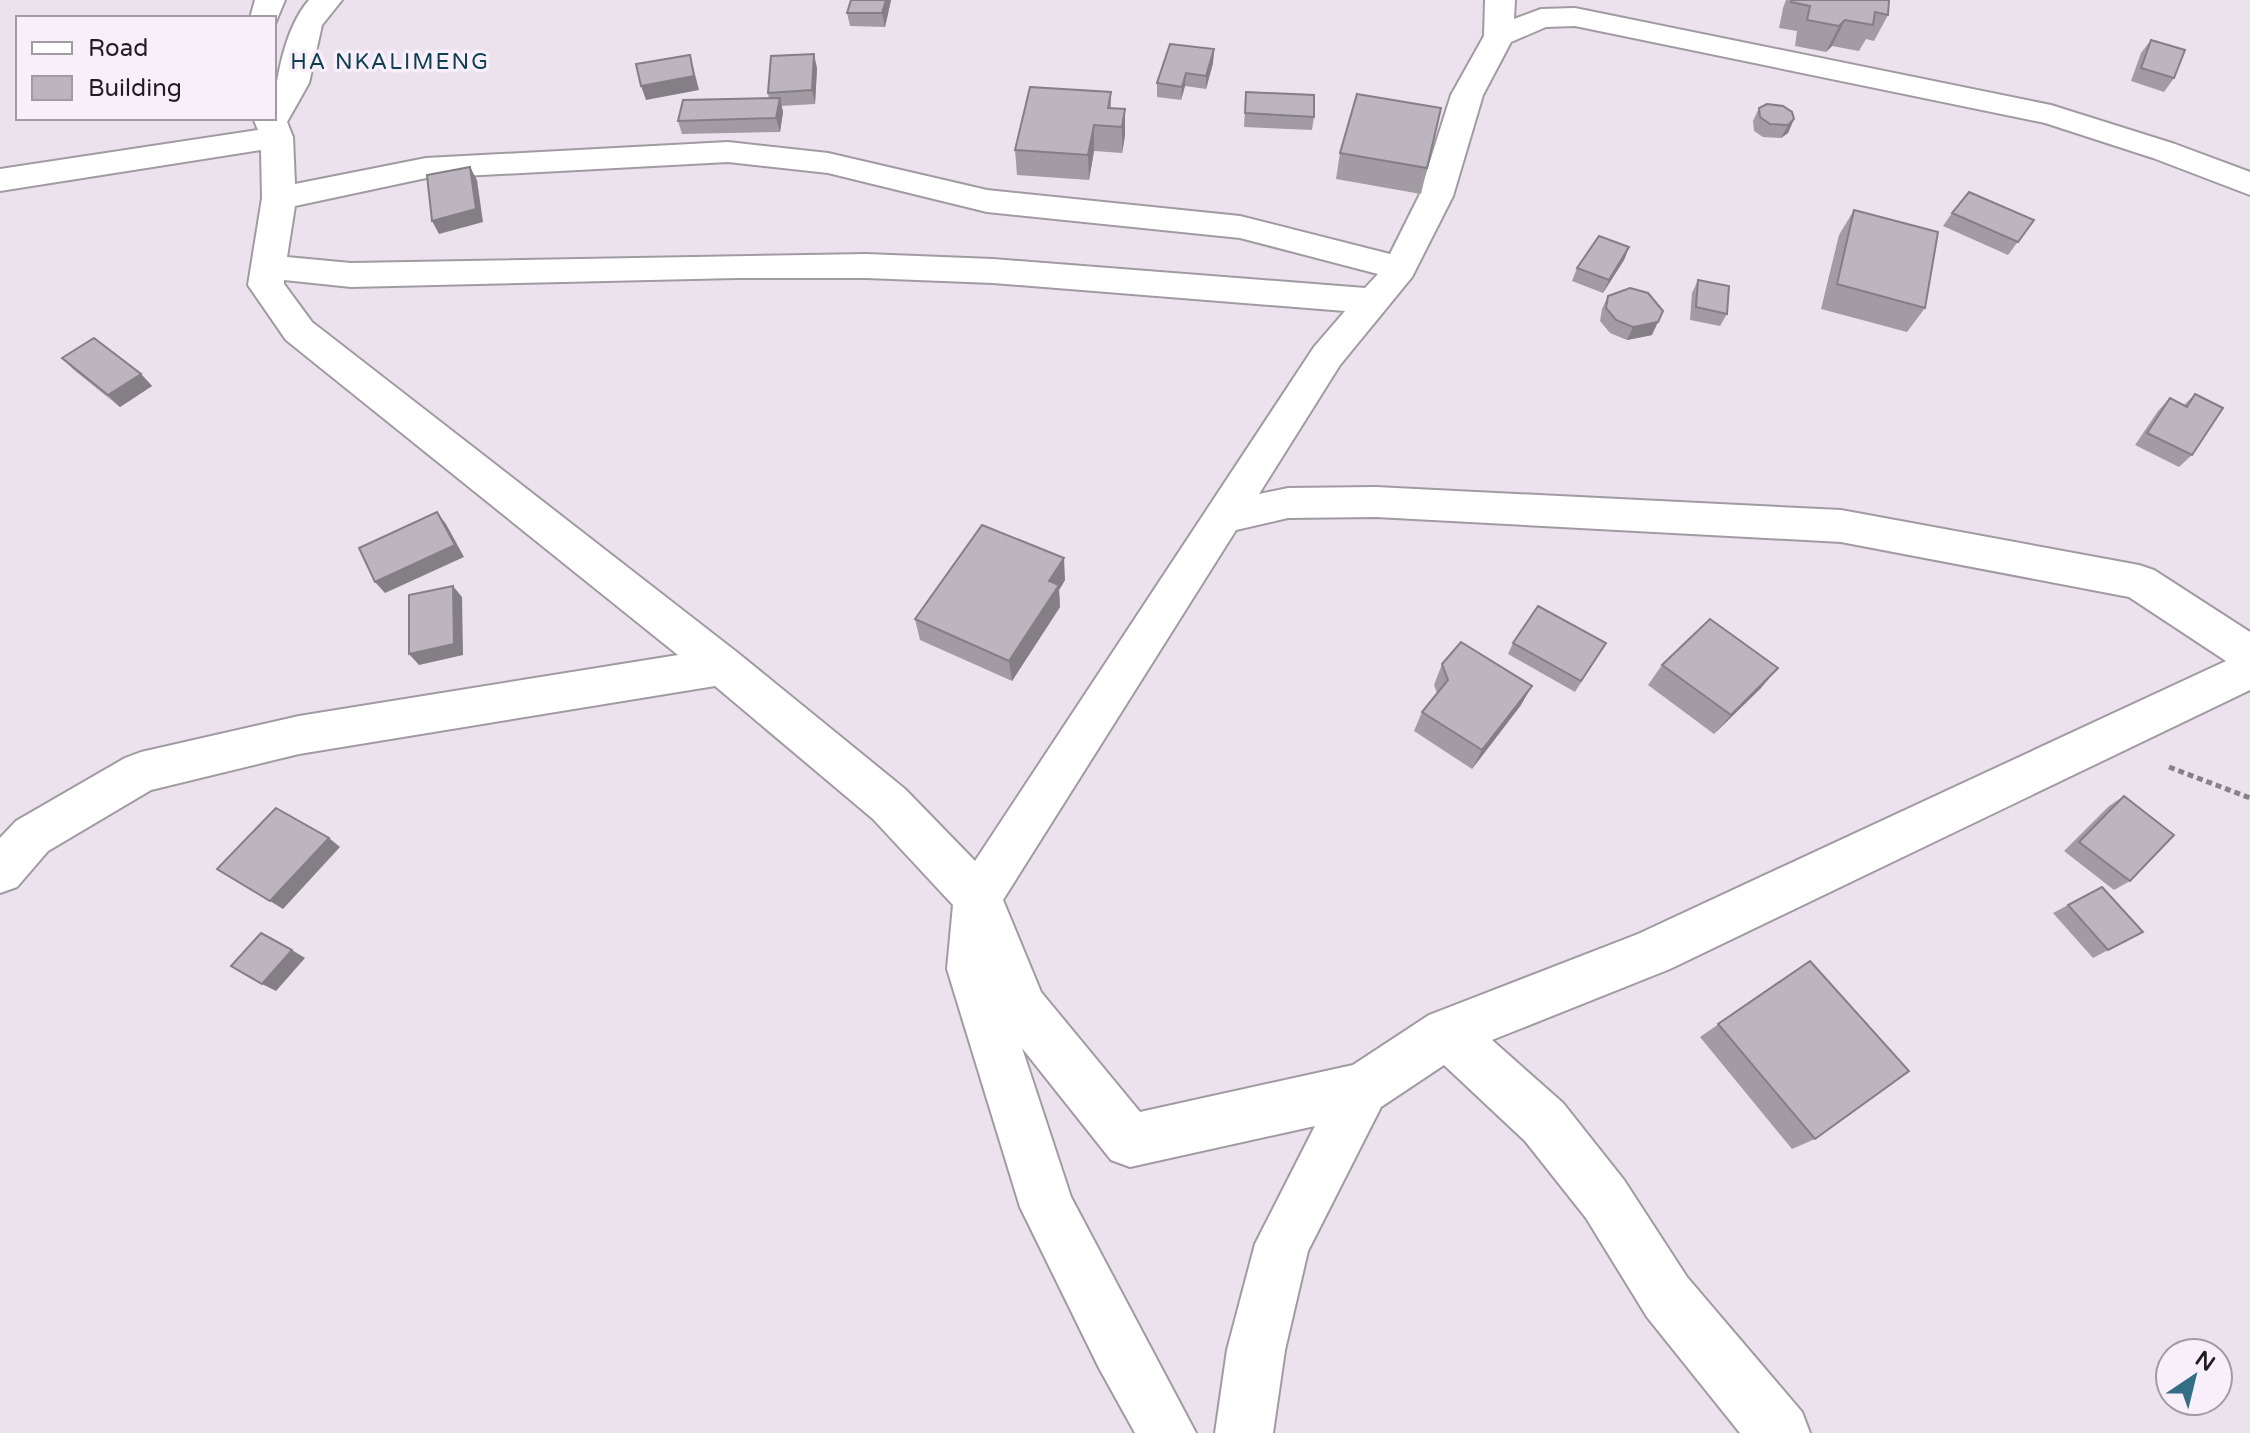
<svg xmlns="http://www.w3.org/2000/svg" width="2250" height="1433" font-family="'Varela Round',sans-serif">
	<rect width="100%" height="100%" fill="#ebe2ed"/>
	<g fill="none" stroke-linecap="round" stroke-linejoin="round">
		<!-- minor casing -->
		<g stroke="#a19aa3" stroke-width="4">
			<g id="minor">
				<path d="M 255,0 L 285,0 L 275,24 L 274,18 L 250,18 Z"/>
				<path d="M 309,0 L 342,0 L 322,25 L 309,83 L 287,122 L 293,137 L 295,184 L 426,158 L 728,142 L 828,153 L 987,190 L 1240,216 L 1390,254 L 1419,196 L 1451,95 L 1484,36 L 1485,0 L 1515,0 L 1514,19 L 1541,9 L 1575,8 L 2051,105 L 2175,144 L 2250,172 L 2250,195 L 2153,158 L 2045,123 L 1575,26 L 1546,27 L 1511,42 L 1483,95 L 1453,196 L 1412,277 L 1340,365 L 1259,494 L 1288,488 L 1376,487 L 1841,510 L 2139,565 L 2154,570 L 2250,632 L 2250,690 L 1670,969 L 1492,1040 L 1563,1103 L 1624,1180 L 1687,1277 L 1802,1412 L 1810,1433 L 1740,1433 L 1647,1317 L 1586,1218 L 1525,1141 L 1444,1065 L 1381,1107 L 1308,1251 L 1285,1350 L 1273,1433 L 1215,1433 L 1227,1350 L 1255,1244 L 1315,1126 L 1130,1167 L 1111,1160 L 1022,1048 L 1071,1197 L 1196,1433 L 1135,1433 L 1099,1368 L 1020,1207 L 947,969 L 953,905 L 873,819 L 715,686 L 299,754 L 151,790 L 48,851 L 17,887 L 0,893 L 0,838 L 16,821 L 125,758 L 141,752 L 299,716 L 678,655 L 286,340 L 248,285 L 262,198 L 261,150 L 0,191 L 0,169 L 258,130 L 253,118 L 274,118 C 274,83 285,27 309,0 ZM 728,162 L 828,173 L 987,212 L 1240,238 L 1378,274 L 1365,288 L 993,259 L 866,254 L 351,263 L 287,257 L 295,206 L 426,178 ZM 737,278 L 866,278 L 993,283 L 1345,311 L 1314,347 L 975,861 L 905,789 L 738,653 L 312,322 L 284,284 L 284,280 L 351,287 ZM 1376,517 L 1841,542 L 2129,597 L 2226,661 L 1638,934 L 1429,1015 L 1353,1065 L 1140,1112 L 1041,992 L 1003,900 L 1236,530 L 1288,518 Z"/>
			</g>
		</g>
		<!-- path -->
		<path stroke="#868088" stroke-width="5" stroke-dasharray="6 4" stroke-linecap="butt" d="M 2169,767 L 2250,798"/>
		<!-- minor -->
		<use href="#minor" fill="#fff" fill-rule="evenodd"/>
	</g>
	<!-- wall -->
	<g fill="#a29ba3">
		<path d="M 851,0 L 891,0 L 885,27 L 850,26 L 847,13 Z"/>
		<path d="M 1786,0 L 1889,0 L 1888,15 L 1874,41 L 1866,39 L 1859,51 L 1832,46 L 1826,52 L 1795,46 L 1797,31 L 1779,28 L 1783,8 Z"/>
		<path d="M 2151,40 L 2174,78 L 2164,92 L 2131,81 L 2141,53 Z"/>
		<path d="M 1214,49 L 1213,63 L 1206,89 L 1185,86 L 1181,100 L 1157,97 L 1157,83 Z"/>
		<path d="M 817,68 L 815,104 L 781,106 L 783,112 L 780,132 L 682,134 L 678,121 L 769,99 L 768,93 Z"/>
		<path d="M 1111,92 L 1111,108 L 1125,109 L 1125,135 L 1122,153 L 1094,151 L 1089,180 L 1017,175 L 1015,150 Z"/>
		<path d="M 1246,92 L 1314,117 L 1312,130 L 1244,127 Z"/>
		<path d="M 1441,108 L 1421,194 L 1336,179 L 1340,153 Z"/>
		<path d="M 1759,108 L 1794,119 L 1788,133 L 1781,138 L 1763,137 L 1754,131 L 1753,121 Z"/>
		<path d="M 1854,210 L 1925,308 L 1907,332 L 1821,309 L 1839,235 Z"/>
		<path d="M 1952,213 L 2034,220 L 2008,255 L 1943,226 Z"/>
		<path d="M 1629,247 L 1624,260 L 1603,293 L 1572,281 L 1577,268 Z"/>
		<path d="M 1698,280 L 1727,314 L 1720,326 L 1690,320 L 1692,293 Z"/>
		<path d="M 1608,296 L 1652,335 L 1627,340 L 1610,333 L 1600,321 L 1602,309 Z"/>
		<path d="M 62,358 L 141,374 L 152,386 L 120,407 L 74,370 Z"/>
		<path d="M 2195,394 L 2192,455 L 2179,467 L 2135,445 L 2158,411 L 2170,398 L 2184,405 Z"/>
		<path d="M 1065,580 L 1059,590 L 1060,607 L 1012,681 L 920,640 L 915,619 Z"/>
		<path d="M 1513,643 L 1606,643 L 1575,692 L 1508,654 Z"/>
		<path d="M 1442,664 L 1521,705 L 1472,769 L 1414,731 L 1422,712 L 1437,693 L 1434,685 Z"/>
		<path d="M 1662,665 L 1761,688 L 1714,734 L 1648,685 Z"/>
		<path d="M 2124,796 L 2130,881 L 2114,890 L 2064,851 L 2109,806 Z"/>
		<path d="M 2102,887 L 2108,950 L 2093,958 L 2053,913 Z"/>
		<path d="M 1810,961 L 1815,1139 L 1792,1149 L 1700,1037 Z"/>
	</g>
	<!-- shaded-wall -->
	<g fill="#847e85">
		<path d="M 886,0 L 891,0 L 885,27 L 882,13 Z"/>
		<path d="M 1845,20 L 1832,46 L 1826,52 L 1839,26 Z"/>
		<path d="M 1214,49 L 1213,63 L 1206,89 L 1206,76 Z"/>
		<path d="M 814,54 L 817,68 L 815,104 L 812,90 Z"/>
		<path d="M 690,55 L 699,90 L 646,100 L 641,86 Z"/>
		<path d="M 1186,73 L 1185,86 L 1181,100 L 1182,87 Z"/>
		<path d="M 780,98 L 783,112 L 780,132 L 776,118 Z"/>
		<path d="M 1125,109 L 1125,135 L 1122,153 L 1122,127 Z"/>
		<path d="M 1794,119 L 1788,133 L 1781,138 L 1788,125 Z"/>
		<path d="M 1094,125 L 1094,151 L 1089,180 L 1088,155 Z"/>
		<path d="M 470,167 L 477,180 L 483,222 L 439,234 L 432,221 Z"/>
		<path d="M 1629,247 L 1624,260 L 1603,293 L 1609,280 Z"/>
		<path d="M 1658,322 L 1652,335 L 1627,340 L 1633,327 Z"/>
		<path d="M 141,374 L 152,386 L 120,407 L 108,395 Z"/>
		<path d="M 437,512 L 446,524 L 464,557 L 385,593 L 375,582 Z"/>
		<path d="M 1064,558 L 1065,580 L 1059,590 L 1060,607 L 1012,681 L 1009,661 L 1049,581 Z"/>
		<path d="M 453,586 L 462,597 L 463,655 L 419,665 L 409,654 Z"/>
		<path d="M 1778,668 L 1761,688 L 1714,734 L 1731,715 Z"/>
		<path d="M 1532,686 L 1521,705 L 1472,769 L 1482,750 Z"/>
		<path d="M 329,838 L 340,847 L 283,909 L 270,901 Z"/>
		<path d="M 292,950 L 305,958 L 276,991 L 262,984 Z"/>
	</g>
	<!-- building -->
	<g fill="#bcb4be" stroke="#847e85" stroke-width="2">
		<path d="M 851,0 L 886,0 L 882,13 L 847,13 Z"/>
		<path d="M 1792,0 L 1889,0 L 1888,15 L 1875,12 L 1873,25 L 1845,20 L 1839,26 L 1807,20 L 1810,6 L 1791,2 Z"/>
		<path d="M 2151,40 L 2185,50 L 2174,78 L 2141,68 Z"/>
		<path d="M 1170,44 L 1214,49 L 1206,76 L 1186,73 L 1182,87 L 1157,83 Z"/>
		<path d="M 814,54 L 812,90 L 768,93 L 771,56 Z"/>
		<path d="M 690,55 L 694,76 L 641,86 L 636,64 Z"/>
		<path d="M 1030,87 L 1111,92 L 1108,108 L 1125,109 L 1122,127 L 1094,125 L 1088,155 L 1015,150 Z"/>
		<path d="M 1246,92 L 1314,95 L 1314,117 L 1245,113 Z"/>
		<path d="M 1357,94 L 1441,108 L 1427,168 L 1340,153 Z"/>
		<path d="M 780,98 L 776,118 L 678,121 L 683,100 Z"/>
		<path d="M 1767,104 L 1783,106 L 1792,112 L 1794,119 L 1788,125 L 1770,124 L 1760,117 L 1759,108 Z"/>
		<path d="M 470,167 L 476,209 L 432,221 L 427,175 Z"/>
		<path d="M 1969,192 L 2034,220 L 2018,242 L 1952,213 Z"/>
		<path d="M 1854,210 L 1938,232 L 1925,308 L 1837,284 Z"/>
		<path d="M 1599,236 L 1629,247 L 1609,280 L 1577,268 Z"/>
		<path d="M 1698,280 L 1729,286 L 1727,314 L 1696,307 Z"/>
		<path d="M 1630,288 L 1648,293 L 1663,311 L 1658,322 L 1633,327 L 1616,320 L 1606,308 L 1608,296 Z"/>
		<path d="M 94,338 L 141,374 L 108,395 L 62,358 Z"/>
		<path d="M 2195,394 L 2223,408 L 2192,455 L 2147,433 L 2170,398 L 2187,407 Z"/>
		<path d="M 437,512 L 455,545 L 375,582 L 359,548 Z"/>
		<path d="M 982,525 L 1064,558 L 1049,581 L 1059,585 L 1009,661 L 915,619 Z"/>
		<path d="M 453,586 L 454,644 L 409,654 L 409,595 Z"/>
		<path d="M 1538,606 L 1606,643 L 1581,681 L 1513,643 Z"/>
		<path d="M 1710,619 L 1778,668 L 1731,715 L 1662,665 Z"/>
		<path d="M 1461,642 L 1532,686 L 1482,750 L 1422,712 L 1448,680 L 1442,664 Z"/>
		<path d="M 2124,796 L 2174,835 L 2130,881 L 2079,842 Z"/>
		<path d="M 276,808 L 329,838 L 270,901 L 217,869 Z"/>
		<path d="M 2102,887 L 2143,932 L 2108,950 L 2068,905 Z"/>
		<path d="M 261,933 L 292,950 L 262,984 L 231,966 Z"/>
		<path d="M 1810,961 L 1909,1071 L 1815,1139 L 1718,1024 Z"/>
	</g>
	<g text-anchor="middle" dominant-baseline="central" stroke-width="7" stroke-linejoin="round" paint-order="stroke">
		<!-- far-quarter labels -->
		<g font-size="22" letter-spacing="2" fill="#0e4052" stroke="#f8effa">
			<text x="390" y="62">HA NKALIMENG</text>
		</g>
	</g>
	<!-- legend -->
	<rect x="16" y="16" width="260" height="104" fill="#f8effa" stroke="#a29ba3" stroke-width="2"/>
	<rect x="32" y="42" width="40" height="12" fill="#ffffff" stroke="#a29ba3" stroke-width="2"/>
	<text x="88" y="56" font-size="24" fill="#201d21">Road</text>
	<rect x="32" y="76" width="40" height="24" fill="#bcb4be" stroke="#a29ba3" stroke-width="2"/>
	<text x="88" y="96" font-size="24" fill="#201d21">Building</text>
	<!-- north arrow -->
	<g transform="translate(2194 1377) rotate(35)"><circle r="38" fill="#f8effa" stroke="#a29ba3" stroke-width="2"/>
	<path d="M0-6L14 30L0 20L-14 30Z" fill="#336d86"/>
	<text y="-12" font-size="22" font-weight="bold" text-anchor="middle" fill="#201d21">N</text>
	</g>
</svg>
